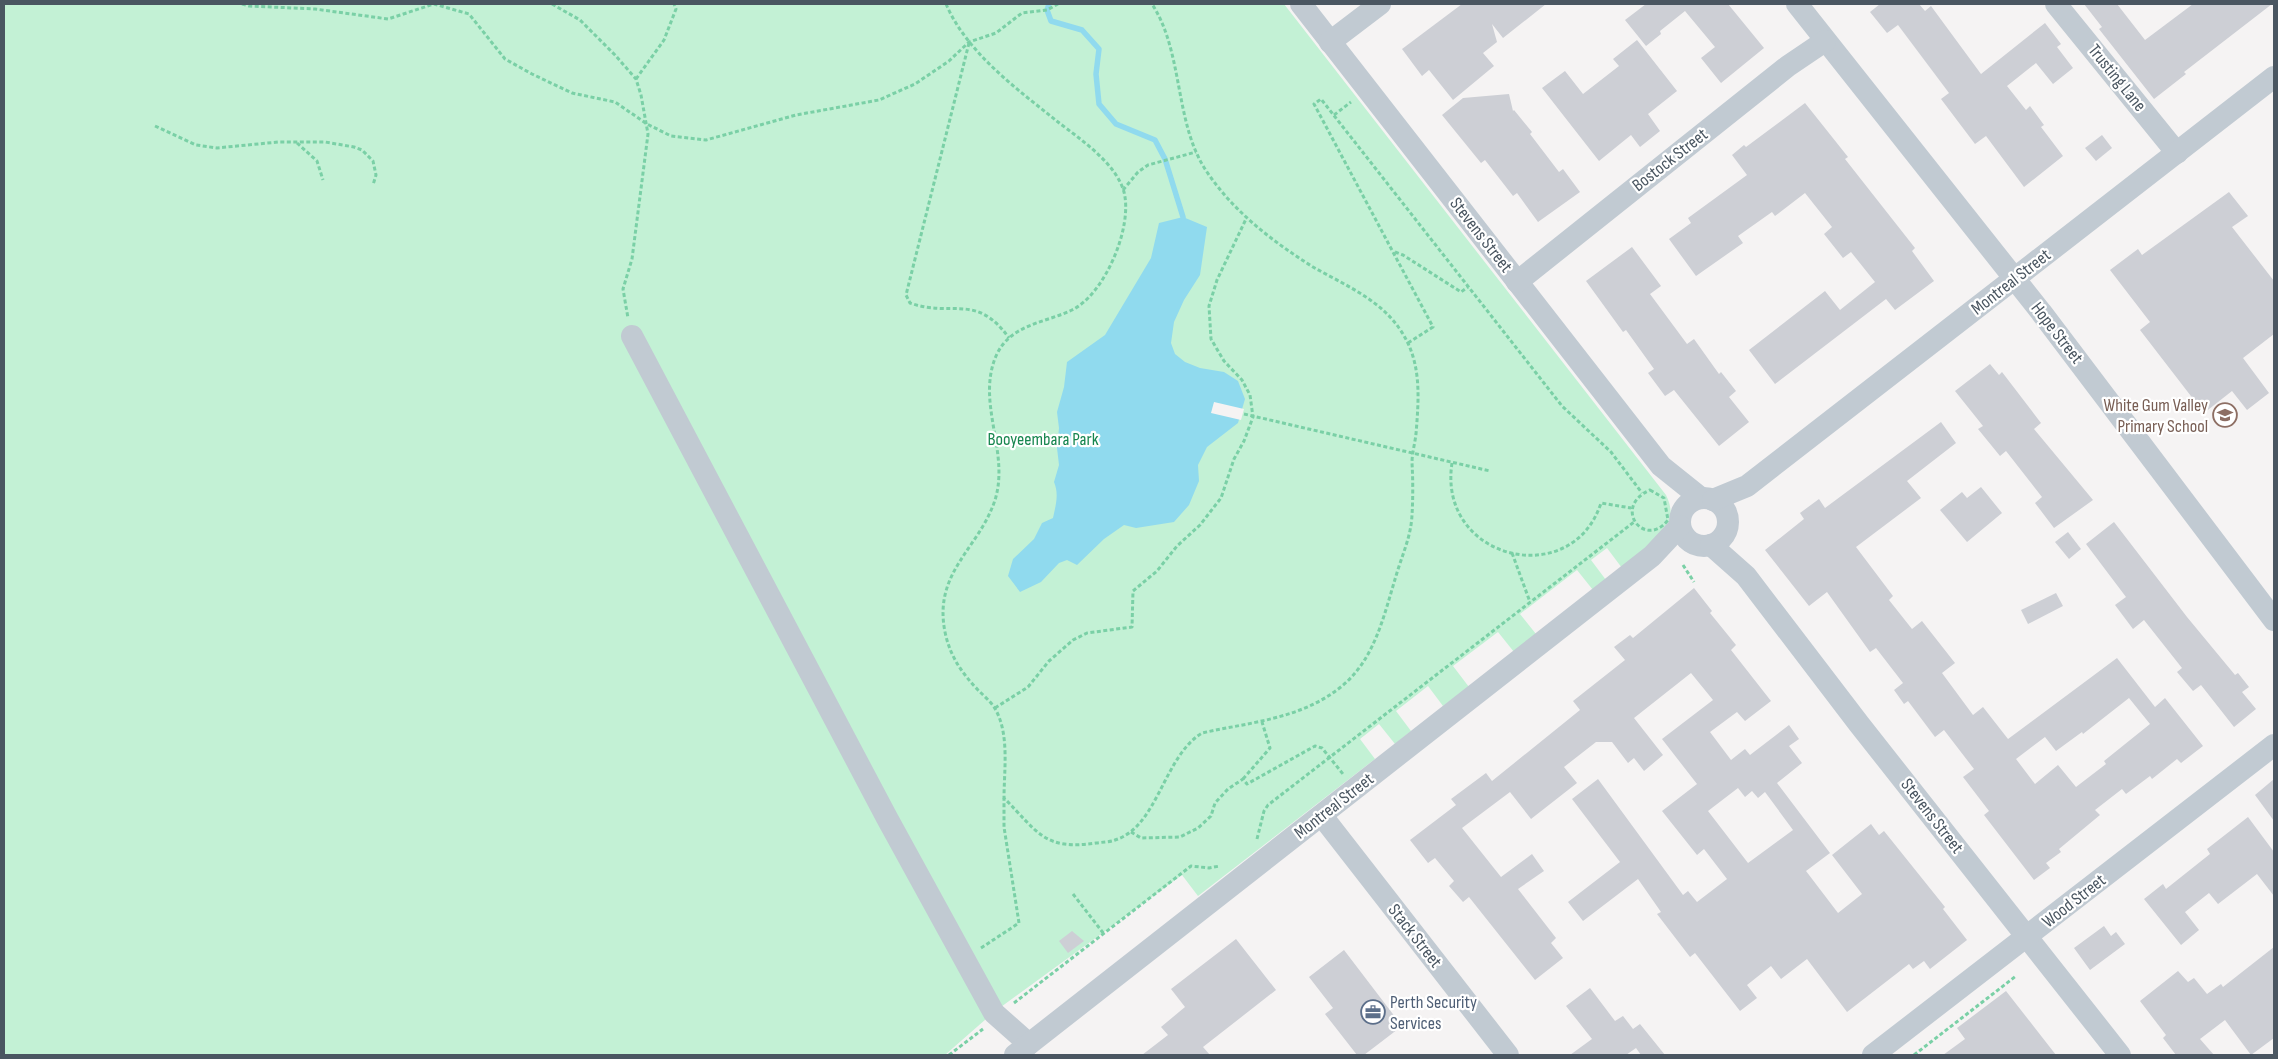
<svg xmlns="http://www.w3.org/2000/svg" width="2278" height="1059" font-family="'Sofia Sans Condensed',sans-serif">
	<rect width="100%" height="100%" fill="#f5f3f3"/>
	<!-- green -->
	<path fill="#c3f1d5" d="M 4,4 L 1284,4 L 1666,495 C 1684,531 1646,548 1622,568 L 1607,548 L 1591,560 L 1606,580 L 1593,590 L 1577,570 L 1520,614 L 1536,634 L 1514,652 L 1498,632 L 1453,666 L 1469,687 L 1443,706 L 1428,686 L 1396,711 L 1411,731 L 1395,744 L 1379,724 L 1360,739 L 1375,759 L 1198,896 L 1182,875 L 994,1012 L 945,1055 L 4,1055 Z"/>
	<!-- water -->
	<path fill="#90daee" d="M 1183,217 L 1207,227 L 1200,275 L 1184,300 L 1174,322 L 1171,343 L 1175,354 L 1185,362 L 1200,368 L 1224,372 L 1238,381 L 1245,399 L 1238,423 L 1207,447 L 1198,465 L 1199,481 L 1189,505 L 1174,522 L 1136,528 L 1124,525 L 1104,539 L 1077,565 L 1067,560 L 1059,563 L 1041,582 L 1020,592 L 1008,576 L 1013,559 L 1034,539 L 1042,523 L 1053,518 C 1056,504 1059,494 1054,482 L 1059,465 L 1057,448 L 1059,428 L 1057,412 L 1064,387 L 1067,362 L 1105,335 L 1151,258 L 1159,223 Z"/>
	<!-- pier -->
	<path fill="#f5f3f3" d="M 1214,402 L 1244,409 L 1241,420 L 1211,413 Z"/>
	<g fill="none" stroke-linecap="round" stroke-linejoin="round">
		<!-- stream -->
		<path stroke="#90daee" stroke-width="5.5" d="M 1049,4 L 1047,10 L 1051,21 L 1082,30 L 1099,49 L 1096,74 L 1099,104 L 1116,124 L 1155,140 L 1165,159 L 1183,217"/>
	</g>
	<!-- building -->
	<g fill="#cdcfd5" fill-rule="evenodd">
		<path d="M 1462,4 L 1546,4 L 1503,38 L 1492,24 L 1497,42 L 1483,53 L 1494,66 L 1453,100 L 1429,70 L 1422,76 L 1402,49 Z"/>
		<path d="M 1646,4 L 1728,4 L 1764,48 L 1721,83 L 1701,58 L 1715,47 L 1685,11 L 1660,31 L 1661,34 L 1646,46 L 1625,20 Z"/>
		<path d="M 1880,4 L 1919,4 L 1925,11 L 1931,6 L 1981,74 L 2045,23 L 2061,44 L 2057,47 L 2073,68 L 2053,84 L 2036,63 L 2007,86 L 2026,110 L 2030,106 L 2044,125 L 2041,127 L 2063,156 L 2024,187 L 1986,136 L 1975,144 L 1941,99 L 1949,93 L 1898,25 L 1887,33 L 1870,12 Z"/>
		<path d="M 2084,4 L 2117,4 L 2145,40 L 2193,4 L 2272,4 L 2184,72 L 2186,74 L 2154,99 L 2099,29 L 2102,27 Z"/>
		<path d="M 1637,40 L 1677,91 L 1648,114 L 1660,131 L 1640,147 L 1631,135 L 1599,161 L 1542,88 L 1565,71 L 1583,94 L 1619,66 L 1613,59 Z"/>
		<path d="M 1509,94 L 1513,111 L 1514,110 L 1532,132 L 1530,134 L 1559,172 L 1563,169 L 1580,192 L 1538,222 L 1517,193 L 1513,196 L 1485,160 L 1481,163 L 1442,115 L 1463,98 Z"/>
		<path d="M 1805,103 L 1848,157 L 1845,159 L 1915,248 L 1912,251 L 1934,281 L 1895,310 L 1886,299 L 1775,384 L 1749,350 L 1825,291 L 1840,310 L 1875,282 L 1851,252 L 1843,258 L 1824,234 L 1832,227 L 1805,193 L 1775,216 L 1772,212 L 1738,236 L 1743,243 L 1696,276 L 1669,239 L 1691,223 L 1688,218 L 1747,175 L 1732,155 L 1744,145 L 1746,147 Z"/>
		<path d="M 2102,135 L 2112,148 L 2096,161 L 2085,148 Z"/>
		<path d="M 2229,192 L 2248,216 L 2232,227 L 2274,281 L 2274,334 L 2243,358 L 2269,393 L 2247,410 L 2232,391 L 2204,413 L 2140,330 L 2150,322 L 2110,270 L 2138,249 L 2142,255 Z"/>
		<path d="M 1632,247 L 1661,286 L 1650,294 L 1687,344 L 1694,339 L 1719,374 L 1721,372 L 1736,391 L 1729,397 L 1749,422 L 1719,446 L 1674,390 L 1665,396 L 1648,373 L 1654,369 L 1626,330 L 1623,332 L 1586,281 Z"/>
		<path d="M 1990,364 L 1999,375 L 2002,372 L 2041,423 L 2034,429 L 2093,500 L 2054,528 L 2035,503 L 2042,497 L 2006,451 L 2000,456 L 1978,429 L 1983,426 L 1955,391 Z"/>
		<path d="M 1941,422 L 1956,443 L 1907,481 L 1921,498 L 1856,547 L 1893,596 L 1889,600 L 1912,629 L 1922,621 L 1955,663 L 1942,673 L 1973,715 L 1983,707 L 2008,739 L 2117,658 L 2155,707 L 2165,698 L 2203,746 L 2181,763 L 2177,759 L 2152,779 L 2150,776 L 2126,794 L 2122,789 L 2095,810 L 2100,815 L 2059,849 L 2061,852 L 2046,863 L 2050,868 L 2034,880 L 1984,815 L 1989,811 L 1963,777 L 1974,769 L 1944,730 L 1935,737 L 1908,701 L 1904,704 L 1894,690 L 1903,683 L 1876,648 L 1870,652 L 1827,592 L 1809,606 L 1765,550 L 1804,519 L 1800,513 L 1819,499 L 1825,508 ZM 2129,698 L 2150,724 L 2104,761 L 2106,764 L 2076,787 L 2058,765 L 2035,784 L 2016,759 L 2045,737 L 2056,751 L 2082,732 L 2083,734 Z"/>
		<path d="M 1981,487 L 2002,513 L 1967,542 L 1940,510 L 1962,492 L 1967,498 Z"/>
		<path d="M 2114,522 L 2187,617 L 2235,675 L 2238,673 L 2249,687 L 2242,692 L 2256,709 L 2234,727 L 2201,685 L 2193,691 L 2177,672 L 2182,668 L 2144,620 L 2133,629 L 2115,605 L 2126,597 L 2086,544 Z"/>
		<path d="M 2068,532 L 2081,549 L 2069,559 L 2055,542 Z"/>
		<path d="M 1694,588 L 1712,611 L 1710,613 L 1736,645 L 1731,650 L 1771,701 L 1745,721 L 1737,712 L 1710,732 L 1731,760 L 1745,749 L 1750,755 L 1789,725 L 1799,739 L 1789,746 L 1802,763 L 1777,783 L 1830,853 L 1806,871 L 1838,913 L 1862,894 L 1832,855 L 1871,824 L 1879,835 L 1884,831 L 1945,907 L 1943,909 L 1967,940 L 1930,969 L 1924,961 L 1913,969 L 1909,964 L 1847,1012 L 1807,959 L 1781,979 L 1771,966 L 1747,985 L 1757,998 L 1740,1011 L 1695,953 L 1690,957 L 1657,914 L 1661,912 L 1638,879 L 1583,921 L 1568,902 L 1620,862 L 1572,799 L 1598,779 L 1683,895 L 1688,891 L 1697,902 L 1727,879 L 1704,849 L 1697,855 L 1662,811 L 1697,784 L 1662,739 L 1713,700 L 1691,673 L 1634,718 L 1663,755 L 1644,771 L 1634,758 L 1628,763 L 1612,742 L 1596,742 L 1564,767 L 1577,783 L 1531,819 L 1510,792 L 1462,828 L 1501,877 L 1532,854 L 1544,871 L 1518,889 L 1556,938 L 1551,943 L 1563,958 L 1535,980 L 1469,897 L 1463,902 L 1449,886 L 1454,881 L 1435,858 L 1428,863 L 1410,840 L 1456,805 L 1451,799 L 1486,773 L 1492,781 L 1580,710 L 1573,701 L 1625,660 L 1614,647 L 1630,635 L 1633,638 ZM 1738,788 L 1745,797 L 1752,791 L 1758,798 L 1765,792 L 1793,830 L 1748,863 L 1708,811 Z"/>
		<path d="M 2056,593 L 2063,606 L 2028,624 L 2021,610 Z"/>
		<path d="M 2274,779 L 2274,821 L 2255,795 Z"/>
		<path d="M 2248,817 L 2274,852 L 2274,896 L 2257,874 L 2218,904 L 2209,893 L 2185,912 L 2199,930 L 2181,945 L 2144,899 L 2163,884 L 2166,889 L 2210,854 L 2207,849 Z"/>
		<path d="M 2104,926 L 2111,936 L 2116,932 L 2125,944 L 2090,970 L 2074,948 Z"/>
		<path d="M 1072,931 L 1084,941 L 1068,953 L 1059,941 Z"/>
		<path d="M 1236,939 L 1276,990 L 1203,1047 L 1210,1055 L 1142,1055 L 1168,1035 L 1161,1027 L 1185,1007 L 1171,989 Z"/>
		<path d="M 2274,947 L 2274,1038 L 2251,1055 L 2225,1020 L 2200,1039 L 2214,1055 L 2176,1055 L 2163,1038 L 2166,1035 L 2140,1001 L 2178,971 L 2188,982 L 2194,978 L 2207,994 L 2221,984 L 2223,987 Z"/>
		<path d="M 1344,950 L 1402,1026 L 1364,1055 L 1357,1055 L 1325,1014 L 1333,1008 L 1309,977 Z"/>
		<path d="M 1590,988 L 1615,1021 L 1623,1016 L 1633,1029 L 1640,1024 L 1665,1055 L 1641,1055 L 1636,1048 L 1626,1055 L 1570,1055 L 1592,1039 L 1566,1006 Z"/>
		<path d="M 2006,991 L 2056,1055 L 1943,1055 L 1965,1039 L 1957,1028 Z"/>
	</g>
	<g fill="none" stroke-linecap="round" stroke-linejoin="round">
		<!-- path -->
		<g stroke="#7ad0a6" stroke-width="3" stroke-dasharray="4 2.5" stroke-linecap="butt">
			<path d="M 242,4 L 249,6 L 315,9 L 388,19 L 434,4 L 469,14 L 505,59 L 532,74 L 572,93 L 615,102 L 647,124 L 671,136 L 706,140 L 796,115 L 879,100 L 915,84 L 949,61 L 969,42 L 996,33 L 1022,13 L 1047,10 L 1058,4"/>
			<path d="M 552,4 L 580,20 L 615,55 L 636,79 L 641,95 L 648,134 L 632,259 L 623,289 L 628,318"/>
			<path d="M 946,4 C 967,53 1017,89 1058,122 C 1080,139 1116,163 1124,192 C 1133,227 1105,294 1072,310 C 1045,323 1010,324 996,356 C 976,403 1010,452 995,500 C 979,549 933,572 945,632 C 950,656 961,672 978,690 C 983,695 990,701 994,707 C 1010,732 1004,770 1004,798 C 1038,832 1044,851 1096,843 C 1103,842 1110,842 1115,840 C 1158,827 1163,757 1202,733 C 1251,722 1302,719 1342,686 C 1375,659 1384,615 1396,576 C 1402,555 1411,537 1412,515 C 1413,498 1413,480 1412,463 C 1412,453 1415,443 1416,434 C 1419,396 1422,360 1399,328 C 1379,299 1343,284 1313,267 C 1272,241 1234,212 1207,172 C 1174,124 1184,53 1152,4"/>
			<path d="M 969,43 L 906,295 L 910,303 C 952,318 976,292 1009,338"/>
			<path d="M 636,79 L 664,40 L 676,9 L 674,4"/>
			<path d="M 1334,115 L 1351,102"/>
			<path d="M 155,126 L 196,145 L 217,148 L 278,142 L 325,142 L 354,147 L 362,150 L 373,161 L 376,175 L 373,185"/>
			<path d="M 297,143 L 317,161 L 323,180"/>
			<path d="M 1123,190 L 1138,172 L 1148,165 L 1196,152"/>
			<path d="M 1395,252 L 1403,255 L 1461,292 L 1468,287"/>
			<path d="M 1408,343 L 1433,327 L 1314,104 L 1321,99 L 1562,406 L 1611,452 L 1642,493"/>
			<path d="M 1244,414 L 1490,471"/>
			<path d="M 1452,463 C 1437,560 1572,592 1601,503 L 1631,508"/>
			<path d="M 1650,490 L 1664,498 L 1668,520 C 1645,550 1611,507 1650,490 Z"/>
			<path d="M 1512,553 L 1530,602"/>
			<path d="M 1683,565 L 1694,582"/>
			<path d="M 995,708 L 1028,687 L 1049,661 L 1073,640 L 1087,633 L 1132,627 L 1133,591 L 1157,571 L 1177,546 L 1200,525 L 1221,498 L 1234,459 L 1244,441 L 1253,417 L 1250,395 L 1242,380 L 1224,361 L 1211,339 L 1209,306 L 1217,280 L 1246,219"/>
			<path d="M 1243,779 L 1270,748 L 1262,722"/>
			<path d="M 1131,832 L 1141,838 L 1180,837 L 1198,828 L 1211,816 L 1215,803 L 1228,789 L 1243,779 L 1247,784 L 1315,746 L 1322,748 L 1343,774"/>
			<path d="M 1257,839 L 1264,811 L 1268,805 L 1634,522"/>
			<path d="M 1073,894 L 1104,934"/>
			<path d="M 981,948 L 1019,923 L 1004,827 L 1004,798"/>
			<path d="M 1014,1003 L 1191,866 L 1209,868 L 1220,866"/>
			<path d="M 949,1055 L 983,1029"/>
			<path d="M 1914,1055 L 2016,976"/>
		</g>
		<!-- minor -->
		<g stroke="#c1cad2" stroke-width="22">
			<path d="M 1301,4 L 1661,466 L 1701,498"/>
			<path d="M 1797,4 L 2041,312 L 2274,620"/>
			<path d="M 2056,4 L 2177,153"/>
			<path d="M 1330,42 L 1380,4"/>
			<path d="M 1517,282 L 1788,66 L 1825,41"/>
			<path d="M 632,336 L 887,818 L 994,1013 L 1029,1044"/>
			<circle cx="1704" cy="522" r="24"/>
			<path d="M 1713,500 L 1747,486 L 2274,77"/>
			<path d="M 1711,545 L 1746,576 L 1859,724 L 2120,1055"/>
			<path d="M 1322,816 L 1508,1055"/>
			<path d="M 1015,1055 L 1652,556 L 1680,526"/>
			<path d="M 1873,1055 L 2274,745"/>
		</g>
	</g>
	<!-- icons -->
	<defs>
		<g id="school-ring" transform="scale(1.25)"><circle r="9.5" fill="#fff" stroke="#8d6e63" stroke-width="1.5"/><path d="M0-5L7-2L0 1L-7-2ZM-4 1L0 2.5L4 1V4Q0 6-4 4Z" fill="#8d6e63"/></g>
		<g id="office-ring" transform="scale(1.25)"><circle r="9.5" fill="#fff" stroke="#5c6f8a" stroke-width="1.5"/><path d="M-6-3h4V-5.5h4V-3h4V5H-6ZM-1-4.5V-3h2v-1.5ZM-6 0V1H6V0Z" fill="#5c6f8a"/></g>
	</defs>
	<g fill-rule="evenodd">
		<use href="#school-ring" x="2225" y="415"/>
		<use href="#office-ring" x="1373" y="1012"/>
	</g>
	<g text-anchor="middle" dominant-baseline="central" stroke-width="4.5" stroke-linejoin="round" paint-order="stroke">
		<!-- street labels -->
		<g font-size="18" fill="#4a5661" stroke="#fff">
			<text transform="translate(2117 78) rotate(51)">Trusting Lane</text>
			<text transform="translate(1670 160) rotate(-38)">Bostock Street</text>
			<text transform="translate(1481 235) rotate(52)">Stevens Street</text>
			<text transform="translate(2011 282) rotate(-38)">Montreal Street</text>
			<text transform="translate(2057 333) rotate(52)">Hope Street</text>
			<text transform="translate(1334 806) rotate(-38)">Montreal Street</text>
			<text transform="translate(1932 816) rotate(52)">Stevens Street</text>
			<text transform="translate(2074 901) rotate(-38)">Wood Street</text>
			<text transform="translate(1415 936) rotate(52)">Stack Street</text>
		</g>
		<!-- education labels -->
		<g font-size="18" fill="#785e54" stroke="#fff" text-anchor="end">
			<text x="2208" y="405">White Gum Valley<tspan x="2208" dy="21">Primary School</tspan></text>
		</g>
		<!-- park labels -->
		<g font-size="18" fill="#17864f" stroke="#fff">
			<text x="1043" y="439">Booyeembara Park</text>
		</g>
		<!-- service labels -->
		<g font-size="18" fill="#4e5e75" stroke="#fff" text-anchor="start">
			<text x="1390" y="1002">Perth Security<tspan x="1390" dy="21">Services</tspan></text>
		</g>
	</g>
	<!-- border -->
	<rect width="2278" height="1059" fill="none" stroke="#4a5661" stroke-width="10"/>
</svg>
